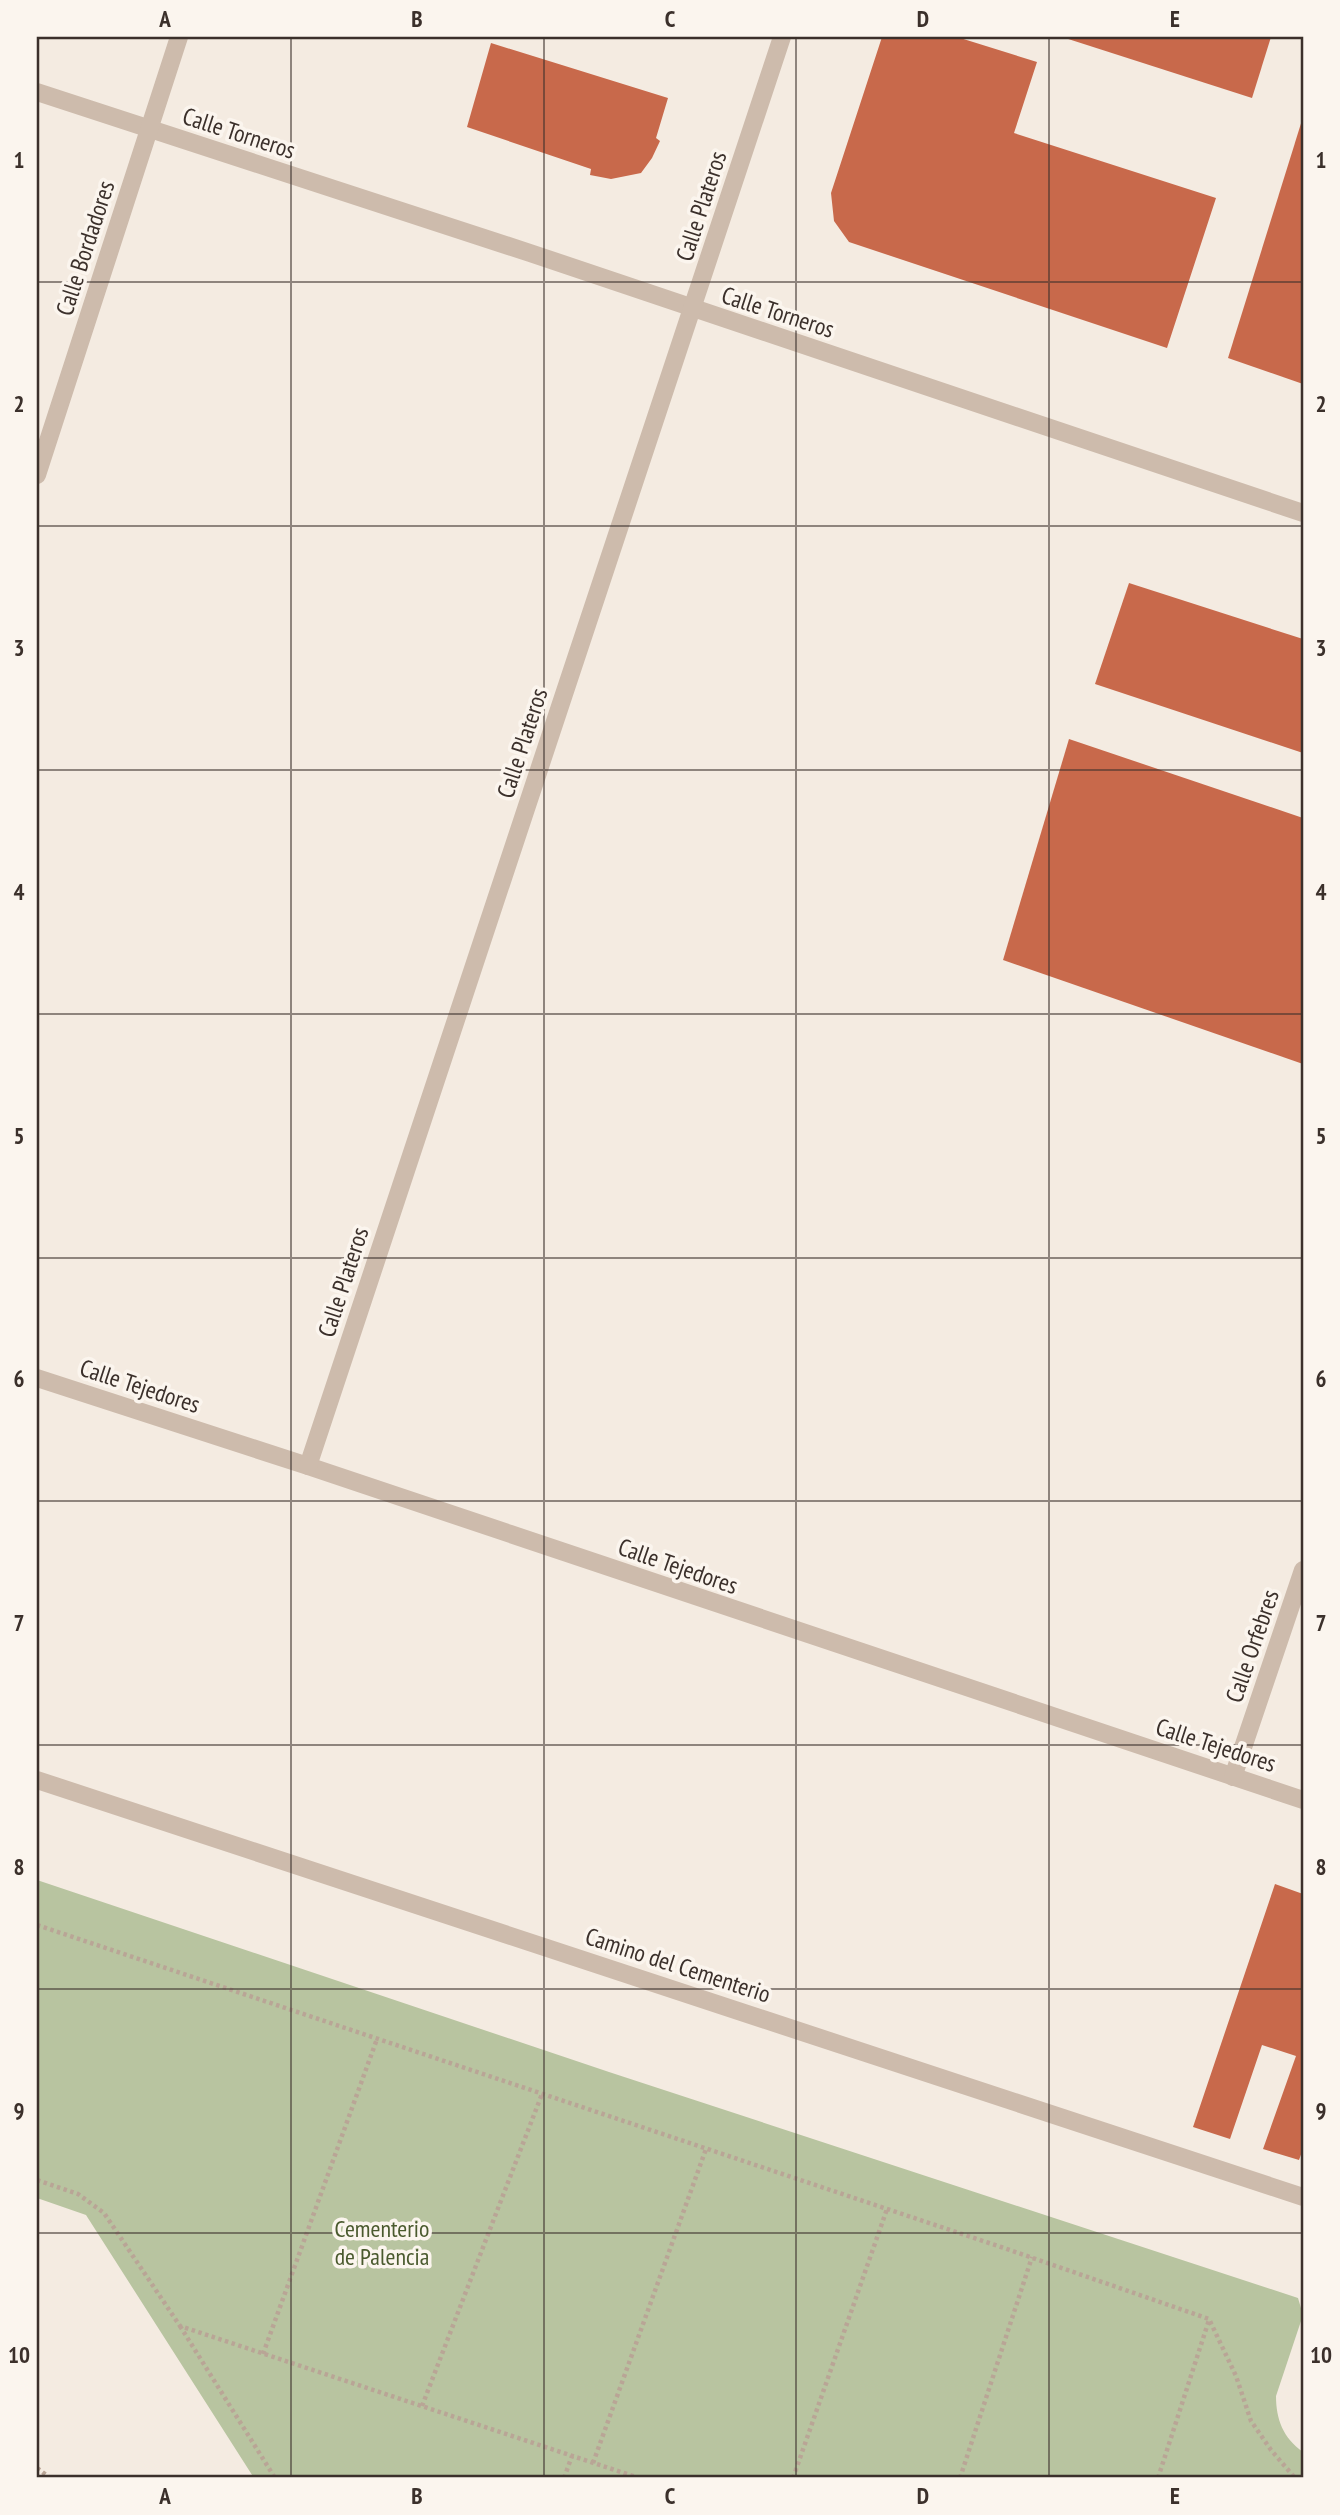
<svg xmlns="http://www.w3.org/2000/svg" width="1340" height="2515" font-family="'PT Sans Narrow',sans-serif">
	<rect width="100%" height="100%" fill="#f4ebe1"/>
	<!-- green -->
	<path fill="#b8c4a0" d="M 37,1880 L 609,2072 L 1298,2298 L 1303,2315 L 1276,2396 C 1276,2419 1283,2438 1303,2452 L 1303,2478 L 254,2478 L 86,2215 L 37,2198 Z"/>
	<!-- building -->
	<g fill="#c8694b">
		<path d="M 882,37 L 957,37 L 1037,62 L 1014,133 L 1216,198 L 1167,348 L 849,242 L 834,221 L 831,193 Z"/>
		<path d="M 1062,37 L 1271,37 L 1252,98 Z"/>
		<path d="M 491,43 L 668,98 L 656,138 L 660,141 L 652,158 L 641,173 L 611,179 L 590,175 L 591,169 L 467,127 Z"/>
		<path d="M 1303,117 L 1303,384 L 1228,358 Z"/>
		<path d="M 1129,583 L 1303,639 L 1303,753 L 1095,684 Z"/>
		<path d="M 1069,739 L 1303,818 L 1303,1064 L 1003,960 Z"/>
		<path d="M 1275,1884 L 1303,1894 L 1303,2149 L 1299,2160 L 1263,2149 L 1296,2056 L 1262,2045 L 1230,2139 L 1193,2127 Z"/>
	</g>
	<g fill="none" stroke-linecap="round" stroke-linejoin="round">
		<!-- path -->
		<g stroke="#b9a596" stroke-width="4.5" stroke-dasharray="3.5 3.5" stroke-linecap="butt">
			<path d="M 37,1925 L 1001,2247 L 1209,2319 L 1236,2376 L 1251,2421 L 1271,2450 L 1295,2478"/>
			<path d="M 37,2180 L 78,2194 L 104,2213 L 180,2326 L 639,2478"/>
			<path d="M 180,2326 L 275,2478"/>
			<path d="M 263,2354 L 377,2039"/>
			<path d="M 422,2406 L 542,2094"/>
			<path d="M 593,2463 L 706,2149"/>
			<path d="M 37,2468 L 50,2478"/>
			<path d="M 564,2478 L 572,2456"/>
			<path d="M 793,2478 L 887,2209"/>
			<path d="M 960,2478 L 1032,2257"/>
			<path d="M 1158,2478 L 1209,2320"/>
		</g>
		<!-- street -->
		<g stroke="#cdbbac" stroke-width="18">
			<path d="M 37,92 L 530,253 L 1303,513"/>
			<path d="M 37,475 L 179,37"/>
			<path d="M 37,1378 L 308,1466 L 1303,1800"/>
			<path d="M 308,1466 L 782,37"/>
			<path d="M 1233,1777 L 1303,1570"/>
			<path d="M 37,1780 L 1303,2197"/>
		</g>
	</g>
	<!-- grid -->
	<path fill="none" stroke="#3b302b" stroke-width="2" stroke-opacity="0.55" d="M 291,37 L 291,2478M 544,37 L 544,2478M 796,37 L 796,2478M 1049,37 L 1049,2478M 37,282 L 1303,282M 37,526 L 1303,526M 37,770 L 1303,770M 37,1014 L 1303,1014M 37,1258 L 1303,1258M 37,1501 L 1303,1501M 37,1745 L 1303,1745M 37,1989 L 1303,1989M 37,2233 L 1303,2233"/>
	<g text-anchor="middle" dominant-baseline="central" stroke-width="7" stroke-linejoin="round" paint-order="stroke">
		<!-- street labels -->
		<g font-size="24" fill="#3b302b" stroke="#fbf5ee">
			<text transform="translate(239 133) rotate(18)">Calle Torneros</text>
			<text transform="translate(701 206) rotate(-72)">Calle Plateros</text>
			<text transform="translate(85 248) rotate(-72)">Calle Bordadores</text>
			<text transform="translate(778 312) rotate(18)">Calle Torneros</text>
			<text transform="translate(522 743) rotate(-72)">Calle Plateros</text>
			<text transform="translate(343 1282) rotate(-72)">Calle Plateros</text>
			<text transform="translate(140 1386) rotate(18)">Calle Tejedores</text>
			<text transform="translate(678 1566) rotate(19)">Calle Tejedores</text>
			<text transform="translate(1252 1646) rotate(-71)">Calle Orfebres</text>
			<text transform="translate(1216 1745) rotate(18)">Calle Tejedores</text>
			<text transform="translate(678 1965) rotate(18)">Camino del Cementerio</text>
		</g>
		<!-- park labels -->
		<g font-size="24" fill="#4a5a2e" stroke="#fbf5ee">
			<text x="382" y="2228">Cementerio<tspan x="382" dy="28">de Palencia</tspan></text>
		</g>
	</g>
	<!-- border -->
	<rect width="1340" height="2515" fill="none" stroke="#fbf5ee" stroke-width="77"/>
	<rect x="38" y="38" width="1264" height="2438" fill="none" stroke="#3b302b" stroke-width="2.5"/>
	<g font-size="23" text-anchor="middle" font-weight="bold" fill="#3b302b">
		<text x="165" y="27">A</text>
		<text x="417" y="27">B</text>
		<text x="670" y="27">C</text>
		<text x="923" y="27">D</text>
		<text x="1175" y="27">E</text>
		<text x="19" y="168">1</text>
		<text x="1321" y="168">1</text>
		<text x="19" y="412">2</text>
		<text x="1321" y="412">2</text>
		<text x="19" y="656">3</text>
		<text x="1321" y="656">3</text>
		<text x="19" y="900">4</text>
		<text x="1321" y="900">4</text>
		<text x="19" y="1144">5</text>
		<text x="1321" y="1144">5</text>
		<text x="19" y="1387">6</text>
		<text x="1321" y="1387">6</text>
		<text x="19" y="1631">7</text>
		<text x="1321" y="1631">7</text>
		<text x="19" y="1875">8</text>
		<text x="1321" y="1875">8</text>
		<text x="19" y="2119">9</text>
		<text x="1321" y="2119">9</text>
		<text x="19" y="2363">10</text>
		<text x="1321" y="2363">10</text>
		<text x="165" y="2504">A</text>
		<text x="417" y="2504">B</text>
		<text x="670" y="2504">C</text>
		<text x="923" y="2504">D</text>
		<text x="1175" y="2504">E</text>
	</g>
</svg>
